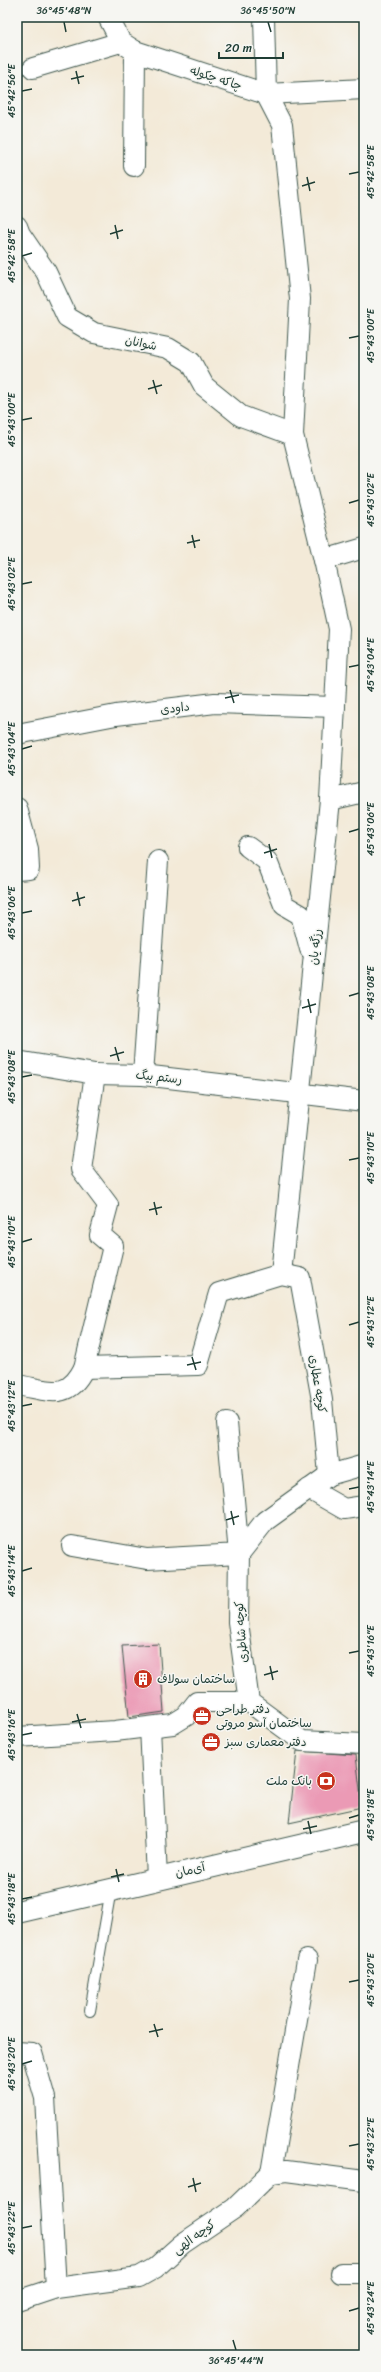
<svg xmlns="http://www.w3.org/2000/svg" width="381" height="2372" font-family="Sriracha,'Playpen Sans Arabic',sans-serif">
	<rect width="100%" height="100%" fill="#f6f6f2"/>
	<filter id="ink" filterUnits="userSpaceOnUse"><feTurbulence type="fractalNoise" baseFrequency=".025" numOctaves="2"/><feDisplacementMap in="SourceGraphic" scale="8" xChannelSelector="R" yChannelSelector="G"/><feConvolveMatrix kernelMatrix="1 2 1 2 8 2 1 2 1" color-interpolation-filters="sRGB"/></filter>
	<filter id="wash" filterUnits="userSpaceOnUse"><feTurbulence type="fractalNoise" baseFrequency=".012" numOctaves="4" result="noise"/><feDisplacementMap in="SourceGraphic" scale="16" xChannelSelector="R" yChannelSelector="G"/><feGaussianBlur stdDeviation="0.9" result="paint"/><feColorMatrix in="noise" values="0 0 0 0 0 0 0 0 0 0 0 0 0 0 0 0 0 1.4 0 .05"/><feComposite in="paint" operator="in"/></filter>
	<g filter="url(#wash)">
		<rect width="100%" height="100%" fill="#f3ead8"/>
		<g id="blocks">
			<!-- building -->
			<g fill="#eb9ab5">
				<path d="M 159,1644 L 164,1712 L 129,1717 L 122,1646 Z"/>
				<path d="M 297,1751 L 356,1755 L 362,1807 L 289,1823 Z"/>
			</g>
		</g>
	</g>
	<g filter="url(#ink)">
		<use href="#blocks" fill-opacity="0" stroke="#3f574d" stroke-width="1"/>
		<g fill="none" stroke-linecap="round" stroke-linejoin="round">
			<!-- service casing -->
			<g stroke="#3f574d" stroke-width="12">
				<path id="service" d="M 90,2011 L 111,1889"/>
			</g>
			<!-- minor casing -->
			<g stroke="#3f574d" stroke-width="22">
				<g id="minor">
					<path d="M 108,17 L 121,42 L 135,51 L 266,94 L 264,17"/>
					<path d="M 33,68 L 121,42"/>
					<path d="M 364,89 L 266,94 L 282,125 L 300,299 L 293,435 L 324,560 L 364,548"/>
					<path d="M 134,166 L 135,51"/>
					<path d="M 17,226 L 20,234 L 46,272 L 67,317 L 94,333 L 168,348 L 191,362 L 204,386 L 241,416 L 293,435"/>
					<path d="M 17,734 L 116,715 L 215,703 L 335,707"/>
					<path d="M 330,800 L 364,792"/>
					<path d="M 17,808 L 28,849 L 29,869 L 17,870"/>
					<path d="M 248,847 L 267,861 L 284,905 L 301,915 L 310,949"/>
					<path d="M 17,1061 L 95,1074 L 143,1075 L 364,1101"/>
					<path d="M 95,1074 L 81,1169 L 108,1205 L 100,1235 L 113,1246 L 84,1368 L 198,1365 L 219,1293 L 281,1274 L 330,800 L 339,629 L 324,560"/>
					<path d="M 143,1075 L 158,861"/>
					<path d="M 281,1274 L 300,1278 L 322,1400 L 329,1475 L 364,1465"/>
					<path d="M 17,1385 C 49,1390 67,1402 84,1368"/>
					<path d="M 329,1475 L 265,1521 L 239,1554 L 238,1622 L 249,1702 L 302,1741 L 364,1744"/>
					<path d="M 309,1489 L 344,1509 L 364,1506"/>
					<path d="M 72,1546 L 147,1559 L 239,1554 L 227,1423"/>
					<path d="M 150,1727 L 157,1878"/>
					<path d="M 17,1737 L 115,1731 L 173,1724 L 186,1716 L 197,1702 L 249,1702"/>
					<path d="M 17,2052 L 32,2053 L 45,2098 L 56,2288"/>
					<path d="M 271,2173 L 307,1960"/>
					<path d="M 341,2273 L 364,2273"/>
					<path d="M 17,2301 L 56,2288 L 139,2277 L 155,2268 L 182,2244 L 235,2208 L 271,2173 L 286,2171 L 364,2181"/>
				</g>
			</g>
			<!-- tertiary casing -->
			<g stroke="#3f574d" stroke-width="24">
				<path id="tertiary" d="M 17,1912 L 364,1831"/>
			</g>
			<!-- service -->
			<use href="#service" stroke="#fff" stroke-width="10"/>
			<!-- minor -->
			<use href="#minor" stroke="#fff" stroke-width="20"/>
			<!-- tertiary -->
			<use href="#tertiary" stroke="#fff" stroke-width="22"/>
		</g>
	</g>
	<!-- ticks -->
	<path fill="none" stroke="#1f3d34" stroke-width="1.5" d="M 64,22 L 66,32M 268,22 L 271,32M 76,71 L 79,84M 71,79 L 84,76M 22,91 L 32,89M 349,174 L 359,172M 307,177 L 310,191M 302,186 L 315,182M 115,225 L 118,239M 110,234 L 123,230M 22,256 L 32,253M 349,338 L 359,336M 153,380 L 157,394M 148,389 L 162,385M 22,420 L 32,418M 349,503 L 359,500M 192,535 L 195,548M 187,543 L 200,540M 22,584 L 32,582M 349,667 L 359,665M 230,690 L 234,703M 225,698 L 239,695M 22,749 L 32,746M 349,832 L 359,829M 269,844 L 272,858M 264,853 L 277,849M 77,892 L 80,906M 72,901 L 85,897M 22,913 L 32,911M 349,996 L 359,993M 308,999 L 311,1013M 302,1008 L 316,1004M 115,1047 L 119,1061M 110,1056 L 124,1052M 22,1077 L 32,1075M 349,1160 L 359,1158M 154,1202 L 157,1215M 149,1210 L 162,1207M 22,1242 L 32,1239M 349,1325 L 359,1322M 192,1357 L 196,1370M 187,1365 L 201,1362M 22,1406 L 32,1404M 349,1489 L 359,1487M 231,1511 L 234,1525M 226,1520 L 239,1516M 22,1571 L 32,1568M 349,1653 L 359,1651M 270,1666 L 273,1680M 264,1675 L 278,1671M 77,1714 L 81,1728M 72,1722 L 86,1719M 22,1735 L 32,1733M 349,1818 L 359,1815M 308,1821 L 311,1834M 303,1829 L 317,1826M 116,1869 L 119,1882M 111,1877 L 124,1874M 22,1899 L 32,1897M 349,1982 L 359,1980M 154,2024 L 158,2037M 149,2032 L 163,2029M 22,2064 L 32,2061M 349,2146 L 359,2144M 193,2178 L 196,2192M 188,2187 L 201,2183M 22,2228 L 32,2226M 349,2311 L 359,2308M 233,2340 L 236,2350"/>
	<!-- icons -->
	<defs>
		<g id="building-disc" transform="scale(1)"><circle r="9.5" fill="#c8321e" stroke="#f6f6f2"/><path d="M-4-6H4V6H1V3H-1V6H-4ZM-2.5-4.3h1.7v1.8h-1.7ZM.8-4.3h1.7v1.8H.8ZM-2.5-1h1.7V.8h-1.7ZM.8-1h1.7V.8H.8Z" fill="#fff"/></g>
		<g id="office-disc" transform="scale(1)"><circle r="9.5" fill="#c8321e" stroke="#f6f6f2"/><path d="M-6-3h4V-5.5h4V-3h4V5H-6ZM-1-4.5V-3h2v-1.5ZM-6 0V1H6V0Z" fill="#fff"/></g>
		<g id="bank-disc" transform="scale(1)"><circle r="9.5" fill="#c8321e" stroke="#f6f6f2"/><path d="M-6-4H6V4H-6ZM0-2.3a2.3 2.3 0 1 0 0 4.6a2.3 2.3 0 1 0 0-4.6Z" fill="#fff"/></g>
	</defs>
	<g fill-rule="evenodd">
		<use href="#building-disc" x="143" y="1679"/>
		<use href="#office-disc" x="202" y="1716"/>
		<use href="#office-disc" x="211" y="1742"/>
		<use href="#bank-disc" x="326" y="1781"/>
	</g>
	<g text-anchor="middle" dominant-baseline="central" stroke-width="3" stroke-linejoin="round" paint-order="stroke">
		<!-- street labels -->
		<g font-size="12" fill="#1f3d34" stroke="#f6f6f2">
			<text transform="translate(216 78) rotate(18)">چاکه چکوله</text>
			<text transform="translate(141 343) rotate(12)">شوانان</text>
			<text transform="translate(175 708) rotate(-7)">داودی</text>
			<text transform="translate(315 947) rotate(-84)">رزگه یان</text>
			<text transform="translate(159 1077) rotate(6)">رستم بیگ</text>
			<text transform="translate(318 1384) rotate(81)">کوچه عطاری</text>
			<text transform="translate(241 1632) rotate(-94)">کوچه شاطری</text>
			<text transform="translate(190 1870) rotate(-13)">آی‌مان</text>
			<text transform="translate(194 2237) rotate(-36)">کوچه الهی</text>
		</g>
		<!-- poi labels -->
		<g font-size="12" fill="#1f3d34" stroke="#f6f6f2" text-anchor="start">
			<text x="157" y="1679">ساختمان سولاف</text>
			<text x="216" y="1709">دفتر طراحی<tspan x="216" dy="14">ساختمان آسو مروتی</tspan></text>
			<text x="225" y="1742">دفتر معماری سبز</text>
			<text x="312" y="1781" text-anchor="end">بانک ملت</text>
		</g>
	</g>
	<!-- margin -->
	<rect width="381" height="2372" fill="none" stroke="#f6f6f2" stroke-width="44"/>
	<!-- scale -->
	<path d="M219 52v6h64v-6" fill="none" stroke="#1f3d34" stroke-width="2"/>
	<text x="225" y="52" font-size="12" fill="#1f3d34" stroke="#f6f6f2" stroke-width="3" paint-order="stroke">20 m</text>
	<rect x="22" y="22" width="337" height="2328" fill="none" stroke="#1f3d34" stroke-width="1.5"/>
	<g font-size="10" text-anchor="middle" fill="#1f3d34">
		<text x="64" y="14">36°45'48"N</text>
		<text x="268" y="14">36°45'50"N</text>
		<text transform="translate(11 91) rotate(-90)" y="4">45°42'56"E</text>
		<text transform="translate(370 172) rotate(-90)" y="4">45°42'58"E</text>
		<text transform="translate(11 256) rotate(-90)" y="4">45°42'58"E</text>
		<text transform="translate(370 336) rotate(-90)" y="4">45°43'00"E</text>
		<text transform="translate(11 420) rotate(-90)" y="4">45°43'00"E</text>
		<text transform="translate(370 500) rotate(-90)" y="4">45°43'02"E</text>
		<text transform="translate(11 584) rotate(-90)" y="4">45°43'02"E</text>
		<text transform="translate(370 665) rotate(-90)" y="4">45°43'04"E</text>
		<text transform="translate(11 749) rotate(-90)" y="4">45°43'04"E</text>
		<text transform="translate(370 829) rotate(-90)" y="4">45°43'06"E</text>
		<text transform="translate(11 913) rotate(-90)" y="4">45°43'06"E</text>
		<text transform="translate(370 993) rotate(-90)" y="4">45°43'08"E</text>
		<text transform="translate(11 1077) rotate(-90)" y="4">45°43'08"E</text>
		<text transform="translate(370 1158) rotate(-90)" y="4">45°43'10"E</text>
		<text transform="translate(11 1242) rotate(-90)" y="4">45°43'10"E</text>
		<text transform="translate(370 1322) rotate(-90)" y="4">45°43'12"E</text>
		<text transform="translate(11 1406) rotate(-90)" y="4">45°43'12"E</text>
		<text transform="translate(370 1487) rotate(-90)" y="4">45°43'14"E</text>
		<text transform="translate(11 1571) rotate(-90)" y="4">45°43'14"E</text>
		<text transform="translate(370 1651) rotate(-90)" y="4">45°43'16"E</text>
		<text transform="translate(11 1735) rotate(-90)" y="4">45°43'16"E</text>
		<text transform="translate(370 1815) rotate(-90)" y="4">45°43'18"E</text>
		<text transform="translate(11 1899) rotate(-90)" y="4">45°43'18"E</text>
		<text transform="translate(370 1980) rotate(-90)" y="4">45°43'20"E</text>
		<text transform="translate(11 2064) rotate(-90)" y="4">45°43'20"E</text>
		<text transform="translate(370 2144) rotate(-90)" y="4">45°43'22"E</text>
		<text transform="translate(11 2228) rotate(-90)" y="4">45°43'22"E</text>
		<text transform="translate(370 2308) rotate(-90)" y="4">45°43'24"E</text>
		<text x="236" y="2364">36°45'44"N</text>
	</g>
</svg>
